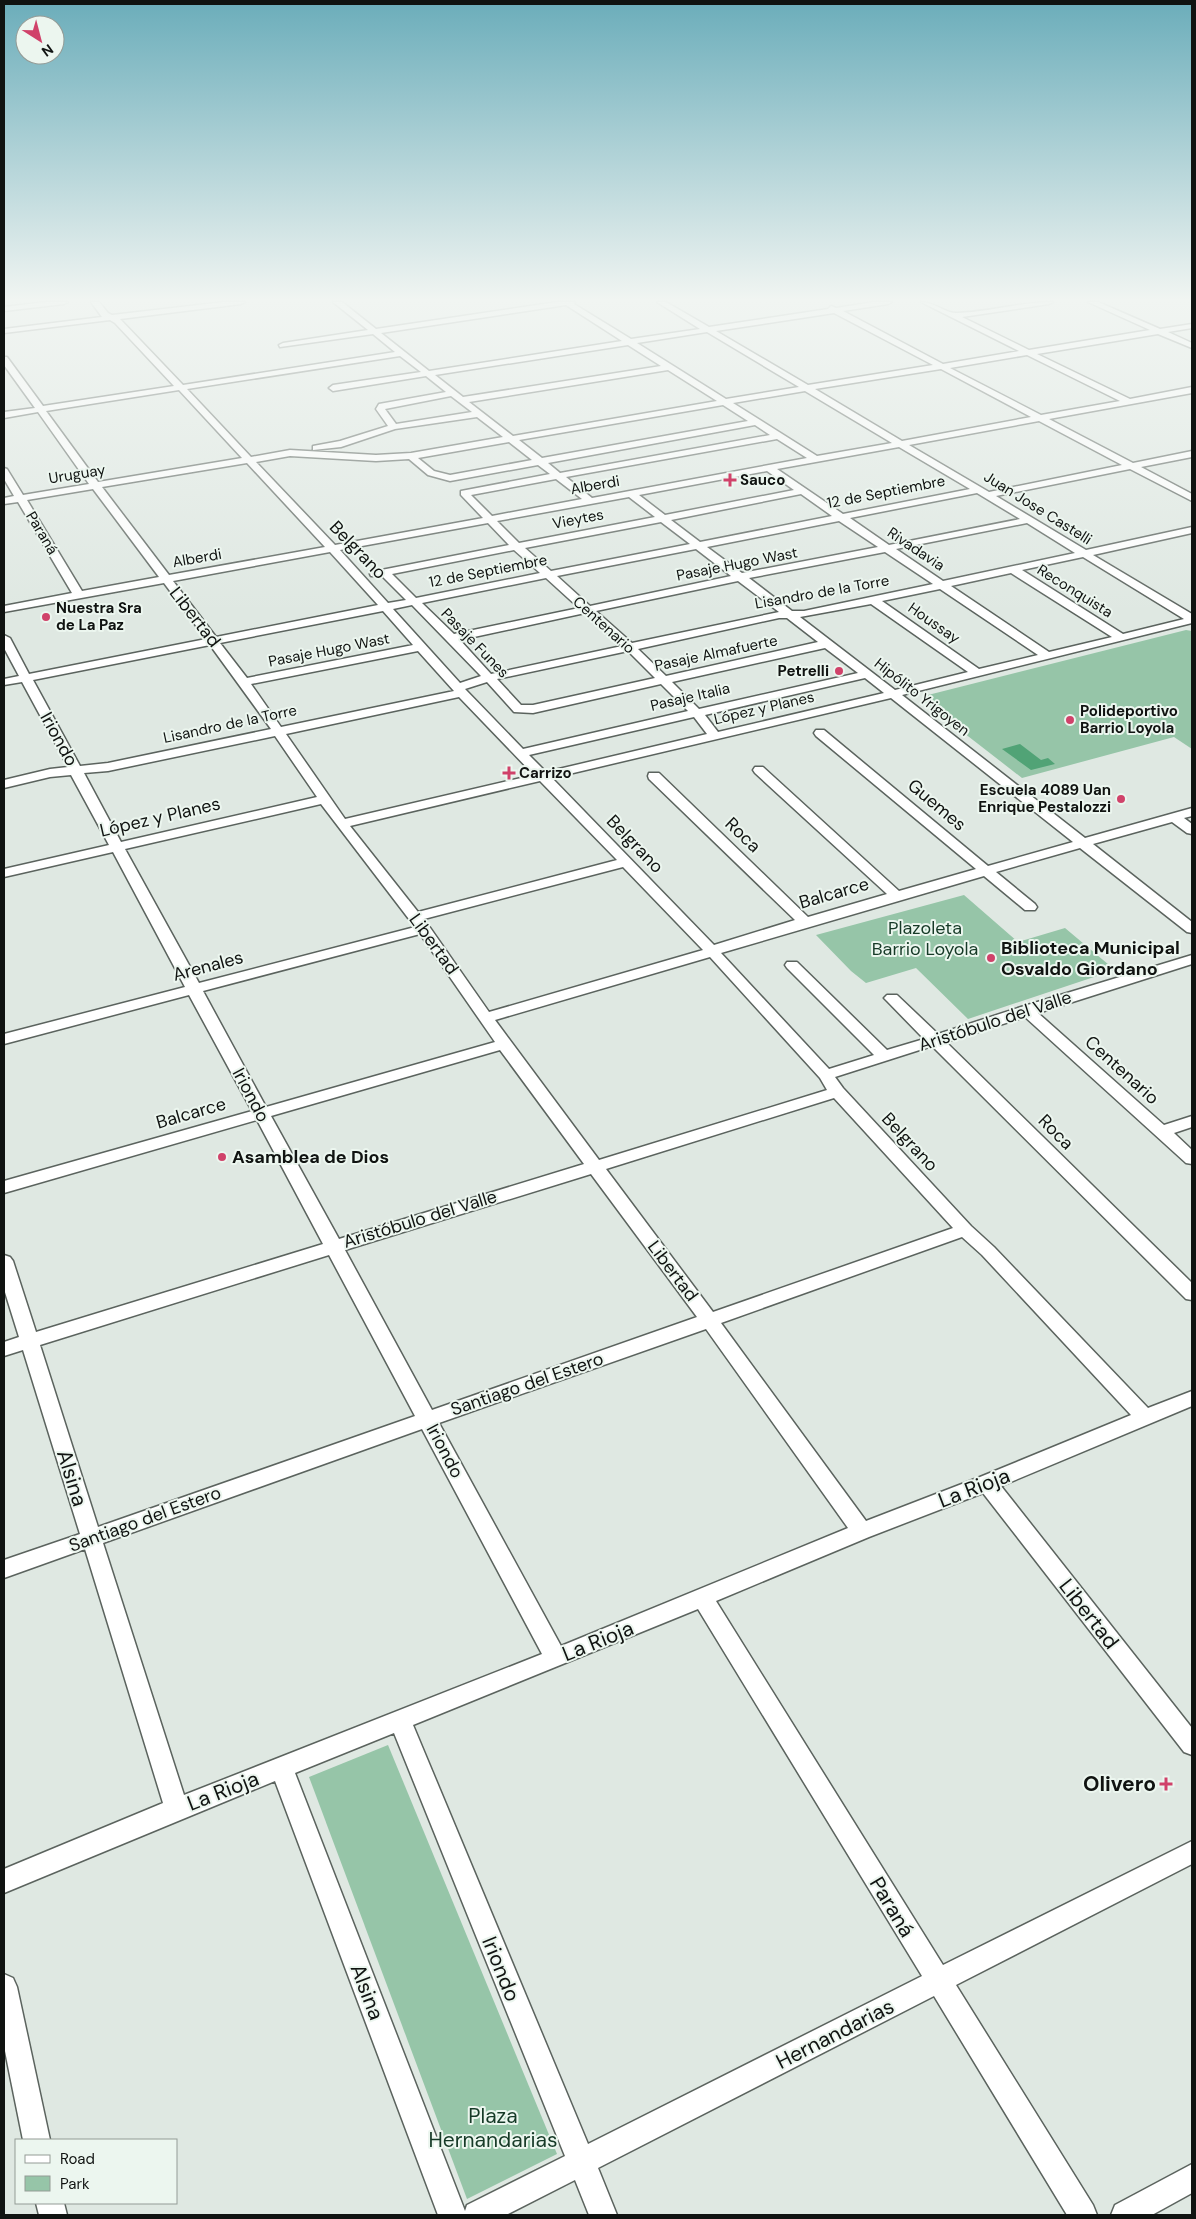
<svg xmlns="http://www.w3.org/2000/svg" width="1196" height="2219" font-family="'DM Sans',sans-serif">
	<rect width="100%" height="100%" fill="#dfe8e2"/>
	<!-- green -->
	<g fill="#96c5a8">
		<path d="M 1186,630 L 1192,631 L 1192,749 L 1174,737 L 1022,778 L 924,702 L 928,695 Z"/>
		<path d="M 964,895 L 1018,942 L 1065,928 L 1115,970 L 968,1019 L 916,968 L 866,983 L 851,971 L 816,935 Z"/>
		<path d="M 388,1745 L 557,2154 L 467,2199 L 309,1777 Z"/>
	</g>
	<!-- water -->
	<path fill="#51a376" d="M 1020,744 L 1041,760 L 1048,758 L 1055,764 L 1031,770 L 1002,749 Z"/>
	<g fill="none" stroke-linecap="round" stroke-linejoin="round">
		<!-- minor casing -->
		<g stroke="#5b635e" stroke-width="3">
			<g id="minor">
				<path d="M 46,302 L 68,302 L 64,304 L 4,311 L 4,307 Z"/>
				<path d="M 91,302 L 99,302 L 108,313 L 112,315 L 224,302 L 245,302 L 241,304 L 120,319 L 183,385 L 395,352 L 373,334 L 280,347 L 279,345 L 283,343 L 368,330 L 333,302 L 342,302 L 376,329 L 557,302 L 575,302 L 574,304 L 631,339 L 700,329 L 657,302 L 666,302 L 709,327 L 828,309 L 831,306 L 836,308 L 874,302 L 892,302 L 888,304 L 843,311 L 943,364 L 1019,351 L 921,302 C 935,302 946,314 957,313 C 989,312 1020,302 1053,302 L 1049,304 L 962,317 L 1029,350 L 1150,330 L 1088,302 L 1098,302 L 1160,329 L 1192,324 L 1192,328 L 1168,332 L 1192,343 L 1192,348 L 1158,334 L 1037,354 L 1130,399 L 1192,387 L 1192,393 L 1049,419 L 1133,463 L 1192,451 L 1192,457 L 1141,467 L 1192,494 L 1192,501 L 1130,469 L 996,496 L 1086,550 L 1192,527 L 1192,533 L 1093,555 L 1192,614 L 1192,623 L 902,695 L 1085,838 L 1192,808 L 1192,816 L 1184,818 L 1192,824 L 1192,834 L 1187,833 L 1172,822 L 1093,844 L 1192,922 L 1192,933 L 1187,932 L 1080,848 L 996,872 L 1035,904 L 1037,907 L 1035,910 L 1025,910 L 984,876 L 721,953 L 829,1069 L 874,1055 L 787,968 L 785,965 L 787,962 L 797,962 L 887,1050 L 924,1039 L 887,1001 L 884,998 L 887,995 L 897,995 L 938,1034 L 1021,1007 L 1192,955 L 1192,964 L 1038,1013 L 1164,1125 L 1192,1116 L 1192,1127 L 1174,1133 L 1192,1150 L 1192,1164 L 1186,1163 L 1025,1017 L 946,1042 L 1192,1283 L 1192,1300 L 1186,1299 L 932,1046 L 835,1077 L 843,1088 L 971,1226 L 994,1247 L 1148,1408 L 1192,1391 L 1192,1406 L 1001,1486 L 1192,1728 L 1192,1755 L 1184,1752 L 983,1493 L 869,1537 L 716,1601 L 943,1965 L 1192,1841 L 1192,1864 L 956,1985 L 1093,2205 L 1097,2215 L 1067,2215 L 934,1996 L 598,2168 L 617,2215 L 589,2215 L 575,2180 L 506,2215 L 438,2215 L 275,1781 L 4,1893 L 4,1869 L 163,1803 L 85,1549 L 4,1578 L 4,1560 L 80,1534 L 23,1350 L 4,1356 L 4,1342 L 19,1337 L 4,1289 L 4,1255 L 10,1257 L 13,1261 L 36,1332 L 323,1244 L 257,1120 L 4,1193 L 4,1181 L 252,1111 L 189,995 L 4,1044 L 4,1034 L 185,987 L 113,852 L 4,877 L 4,869 L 109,845 L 71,775 L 50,777 L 4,788 L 4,780 L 50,769 L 68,767 L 22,682 L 4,685 L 4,679 L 19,676 L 4,648 L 4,635 L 10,638 L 29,674 L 206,639 L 164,583 L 4,612 L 4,606 L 72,593 L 18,502 L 4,504 L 4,498 L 14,496 L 4,479 L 4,468 L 7,469 L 23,495 L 89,484 L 38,412 L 4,418 L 4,412 L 35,408 L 4,365 L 4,357 L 7,357 L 43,406 L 174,386 L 115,323 L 110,320 L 4,333 L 4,329 L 102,317 ZM 566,305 L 622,341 L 429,371 L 381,333 ZM 834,313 L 933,365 L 808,385 L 716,331 ZM 707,332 L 799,387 L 726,399 L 637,343 ZM 628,345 L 661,366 L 463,397 L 435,375 ZM 1027,355 L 1120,401 L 1041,415 L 950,368 ZM 400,356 L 421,372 L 333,385 L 329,388 L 333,391 L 426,376 L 446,392 L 379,404 L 376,409 L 388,426 L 340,441 L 313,446 L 313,450 L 341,447 L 395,429 L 477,417 L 503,437 L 411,453 L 376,455 L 290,450 L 251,457 L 187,389 ZM 941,369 L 1031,417 L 902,441 L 815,389 ZM 668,370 L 717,401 L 513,436 L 469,402 ZM 179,390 L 242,458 L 98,482 L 46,411 ZM 805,391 L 892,443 L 817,456 L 733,403 ZM 451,396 L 472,412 L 396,424 L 385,409 ZM 723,405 L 748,421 L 542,458 L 519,440 ZM 1039,421 L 1122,465 L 989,492 L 909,445 ZM 755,425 L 770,435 L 560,473 L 548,463 ZM 777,439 L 807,458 L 592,498 L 566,477 ZM 509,442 L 532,460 L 450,475 L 434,471 L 418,458 ZM 899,447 L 970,489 L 843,514 L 777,469 ZM 290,456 L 376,461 L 409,459 L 428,475 L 450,481 L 538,465 L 550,474 L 461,491 L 461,495 L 483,518 L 335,545 L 256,462 ZM 247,463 L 325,547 L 169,575 L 102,487 ZM 767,471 L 794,490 L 665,515 L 639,495 ZM 556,479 L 582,499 L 492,516 L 471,495 ZM 93,489 L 159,577 L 82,591 L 27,500 ZM 977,493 L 1020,519 L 889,545 L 850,518 ZM 801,494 L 832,516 L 700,542 L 671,520 ZM 629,497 L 655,517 L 519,543 L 497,521 ZM 839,521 L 878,547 L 742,573 L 707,547 ZM 661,522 L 690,544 L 551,571 L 525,548 ZM 488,523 L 509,545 L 371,572 L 370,574 L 371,576 L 382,576 L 406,600 L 388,603 L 340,550 ZM 1027,523 L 1075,553 L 943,581 L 896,549 ZM 696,549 L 731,576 L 590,606 L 557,576 ZM 514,550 L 540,573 L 416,598 L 392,574 ZM 330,552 L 378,605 L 216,637 L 173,581 ZM 885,552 L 933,584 L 804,611 L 792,611 L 749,578 ZM 1083,557 L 1184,619 L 1123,634 L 1022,570 ZM 1011,573 L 1112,637 L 1049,652 L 951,586 ZM 546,578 L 579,608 L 454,634 L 422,603 ZM 738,581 L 779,612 L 632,643 L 596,611 ZM 940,589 L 1038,655 L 979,669 L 882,601 ZM 871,604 L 968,672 L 895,690 L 800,617 ZM 412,605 L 481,676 L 460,683 L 393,609 ZM 383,611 L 413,645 L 247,678 L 220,643 ZM 585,613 L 622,646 L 491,674 L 460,640 ZM 779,618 L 787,618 L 818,642 L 666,676 L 638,649 ZM 210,645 L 271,729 L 108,763 L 80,766 L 33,680 ZM 825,648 L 858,673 L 699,709 L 672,682 ZM 418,651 L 454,691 L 281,727 L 251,684 ZM 628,651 L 655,678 L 533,705 L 521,705 L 497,679 ZM 865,678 L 884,693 L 718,732 L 705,715 ZM 487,682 L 514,712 L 533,713 L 661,684 L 688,711 L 523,749 L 465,689 ZM 459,697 L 534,775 L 345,819 L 286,734 ZM 891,698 L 1073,842 L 988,866 L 824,730 L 816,730 L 814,733 L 816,736 L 976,869 L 899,891 L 763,767 L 755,767 L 753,770 L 755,773 L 887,894 L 808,917 L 659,773 L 649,773 L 648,776 L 649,779 L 795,920 L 714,945 L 552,778 ZM 694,717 L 707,734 L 546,772 L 529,755 ZM 275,736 L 317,797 L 121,842 L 84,773 L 108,771 ZM 540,781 L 617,860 L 418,912 L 350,826 ZM 321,804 L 415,927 L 199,983 L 125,849 ZM 623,867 L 703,950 L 489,1012 L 424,919 ZM 420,934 L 495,1042 L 266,1107 L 203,991 ZM 710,957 L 820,1078 L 827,1090 L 599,1160 L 495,1020 ZM 500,1050 L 584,1164 L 339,1239 L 271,1116 ZM 834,1098 L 953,1228 L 713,1312 L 606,1169 ZM 591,1174 L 697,1317 L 432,1410 L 345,1250 ZM 962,1237 L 982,1255 L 1131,1415 L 980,1477 L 866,1521 L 721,1323 ZM 329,1255 L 415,1416 L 98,1527 L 40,1345 ZM 706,1329 L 848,1528 L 561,1646 L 439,1423 ZM 422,1429 L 542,1654 L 184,1795 L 103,1543 ZM 698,1609 L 922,1976 L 588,2144 L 413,1725 ZM 394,1733 L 565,2156 L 467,2205 L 465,2211 L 295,1773 Z"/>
				<path d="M 4,1974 L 13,1978 L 17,1987 L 50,2140 L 23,2140 L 4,2046 Z"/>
				<path d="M 1192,2164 L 1192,2193 L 1152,2215 L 1111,2215 L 1115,2205 Z"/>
				<path d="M 36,2203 L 64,2203 L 67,2215 L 39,2215 Z"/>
			</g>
		</g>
		<!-- minor -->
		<use href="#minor" fill="#fff" fill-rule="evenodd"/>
	</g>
	<!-- sky -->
	<linearGradient id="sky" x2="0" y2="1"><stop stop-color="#6badba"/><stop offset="0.49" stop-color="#f1f5f2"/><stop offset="1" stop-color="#f1f5f2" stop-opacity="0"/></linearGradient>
	<rect width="1196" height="612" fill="url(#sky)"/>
	<!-- markers -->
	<g fill="#d0426a" stroke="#ecf6ef" stroke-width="2">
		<path d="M727.5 472.5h5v5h5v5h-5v5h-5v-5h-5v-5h5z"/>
		<circle cx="46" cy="617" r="5"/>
		<circle cx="839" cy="671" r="5"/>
		<circle cx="1070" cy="720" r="5"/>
		<path d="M506.5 765.5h5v5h5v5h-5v5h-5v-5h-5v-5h5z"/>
		<circle cx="1121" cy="799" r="5"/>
		<circle cx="991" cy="958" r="5"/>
		<circle cx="222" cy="1157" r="5"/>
		<path d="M1163.5 1776.5h5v5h5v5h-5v5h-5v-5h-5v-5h5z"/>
	</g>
	<g text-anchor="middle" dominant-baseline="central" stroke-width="4" stroke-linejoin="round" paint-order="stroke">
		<!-- far-street labels -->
		<g font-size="15" fill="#101311" stroke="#ecf6ef">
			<text transform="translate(77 474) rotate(-9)">Uruguay</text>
			<text transform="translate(595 485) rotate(-10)">Alberdi</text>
			<text transform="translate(886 492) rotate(-11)">12 de Septiembre</text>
			<text transform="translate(1038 508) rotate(32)">Juan Jose Castelli</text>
			<text transform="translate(578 519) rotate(-11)">Vieytes</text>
			<text transform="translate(42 533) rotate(59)">Paraná</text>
			<text transform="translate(916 549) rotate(34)">Rivadavia</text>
			<text transform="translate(197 558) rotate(-10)">Alberdi</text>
			<text transform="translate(737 564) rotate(-11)">Pasaje Hugo Wast</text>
			<text transform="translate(488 571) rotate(-11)">12 de Septiembre</text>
			<text transform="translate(1075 591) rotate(32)">Reconquista</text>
			<text transform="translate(822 592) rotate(-10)">Lisandro de la Torre</text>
			<text transform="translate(934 623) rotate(35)">Houssay</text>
			<text transform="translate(604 625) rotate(42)">Centenario</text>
			<text transform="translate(475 643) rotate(46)">Pasaje Funes</text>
			<text transform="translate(329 650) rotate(-11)">Pasaje Hugo Wast</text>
			<text transform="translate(716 653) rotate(-12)">Pasaje Almafuerte</text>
			<text transform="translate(690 697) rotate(-13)">Pasaje Italia</text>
			<text transform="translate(922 697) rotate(38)">Hipólito Yrigoyen</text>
			<text transform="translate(764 708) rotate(-13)">López y Planes</text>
			<text transform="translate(230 724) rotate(-12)">Lisandro de la Torre</text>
		</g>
		<!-- far-poi labels -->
		<g font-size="15" font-weight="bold" fill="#101311" stroke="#ecf6ef" text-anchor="start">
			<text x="740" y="480">Sauco</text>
			<text x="56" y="608">Nuestra Sra<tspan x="56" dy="17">de La Paz</tspan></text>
			<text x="829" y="671" text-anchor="end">Petrelli</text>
			<text x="1080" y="711">Polideportivo<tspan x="1080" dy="17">Barrio Loyola</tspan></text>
			<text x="519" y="773">Carrizo</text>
			<text x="1111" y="790" text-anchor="end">Escuela 4089 Uan<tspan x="1111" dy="17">Enrique Pestalozzi</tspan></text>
		</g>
		<!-- street labels -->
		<g font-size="18" fill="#101311" stroke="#ecf6ef">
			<text transform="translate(358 550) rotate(46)">Belgrano</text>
			<text transform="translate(195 617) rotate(52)">Libertad</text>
			<text transform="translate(59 739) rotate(61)">Iriondo</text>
			<text transform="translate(937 805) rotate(40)">Guemes</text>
			<text transform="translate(160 817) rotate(-13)">López y Planes</text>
			<text transform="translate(743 835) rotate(44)">Roca</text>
			<text transform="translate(635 844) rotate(46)">Belgrano</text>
			<text transform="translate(834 893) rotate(-16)">Balcarce</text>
			<text transform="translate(434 944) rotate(54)">Libertad</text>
			<text transform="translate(208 966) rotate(-15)">Arenales</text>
			<text transform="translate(995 1021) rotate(-18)">Aristóbulo del Valle</text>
			<text transform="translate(1122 1070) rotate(42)">Centenario</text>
			<text transform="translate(251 1095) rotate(62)">Iriondo</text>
			<text transform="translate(191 1113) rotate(-16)">Balcarce</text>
			<text transform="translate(1056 1132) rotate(45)">Roca</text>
			<text transform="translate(910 1142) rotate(47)">Belgrano</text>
			<text transform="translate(420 1219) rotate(-17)">Aristóbulo del Valle</text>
			<text transform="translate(673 1271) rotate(53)">Libertad</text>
			<text transform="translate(527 1384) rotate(-19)">Santiago del Estero</text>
			<text transform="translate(445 1451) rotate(62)">Iriondo</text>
			<text transform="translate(145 1519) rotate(-20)">Santiago del Estero</text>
		</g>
		<!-- park labels -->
		<g font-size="18" fill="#163a27" stroke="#ecf6ef">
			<text x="925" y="928">Plazoleta<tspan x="925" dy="21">Barrio Loyola</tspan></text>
		</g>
		<!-- poi labels -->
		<g font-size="18" font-weight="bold" fill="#101311" stroke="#ecf6ef" text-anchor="start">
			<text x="1001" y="948">Biblioteca Municipal<tspan x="1001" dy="21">Osvaldo Giordano</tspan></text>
			<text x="232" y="1157">Asamblea de Dios</text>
		</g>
		<!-- near-street labels -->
		<g font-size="21" fill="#101311" stroke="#ecf6ef">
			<text transform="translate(72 1478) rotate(73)">Alsina</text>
			<text transform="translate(974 1488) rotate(-21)">La Rioja</text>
			<text transform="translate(1089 1614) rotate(52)">Libertad</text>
			<text transform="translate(598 1641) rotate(-22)">La Rioja</text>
			<text transform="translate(223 1791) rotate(-21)">La Rioja</text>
			<text transform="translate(892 1907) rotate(59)">Paraná</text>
			<text transform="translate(501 1969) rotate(68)">Iriondo</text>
			<text transform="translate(367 1992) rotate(69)">Alsina</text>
			<text transform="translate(835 2034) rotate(-27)">Hernandarias</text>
		</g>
		<!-- near-poi labels -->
		<g font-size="21" font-weight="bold" fill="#101311" stroke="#ecf6ef" text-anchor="end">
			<text x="1156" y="1784">Olivero</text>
		</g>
		<!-- near-park labels -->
		<g font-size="21" fill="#163a27" stroke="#ecf6ef">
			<text x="493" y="2116">Plaza<tspan x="493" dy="24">Hernandarias</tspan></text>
		</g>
	</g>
	<!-- border -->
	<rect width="1196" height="2219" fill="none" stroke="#101311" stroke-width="10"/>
	<!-- legend -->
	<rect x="15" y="2139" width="162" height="65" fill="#ecf6ef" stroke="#949b96"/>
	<rect x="25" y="2155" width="25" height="8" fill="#ffffff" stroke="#949b96"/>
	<text x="60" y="2164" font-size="15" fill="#101311">Road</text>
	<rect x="25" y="2176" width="25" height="15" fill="#96c5a8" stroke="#949b96"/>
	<text x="60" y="2189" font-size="15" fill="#101311">Park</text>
	<!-- north arrow -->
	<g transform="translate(40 40) rotate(144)"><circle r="24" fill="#ecf6ef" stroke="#949b96"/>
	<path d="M0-4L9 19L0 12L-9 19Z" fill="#d0426a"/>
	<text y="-8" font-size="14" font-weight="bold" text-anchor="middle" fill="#101311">N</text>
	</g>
</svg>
